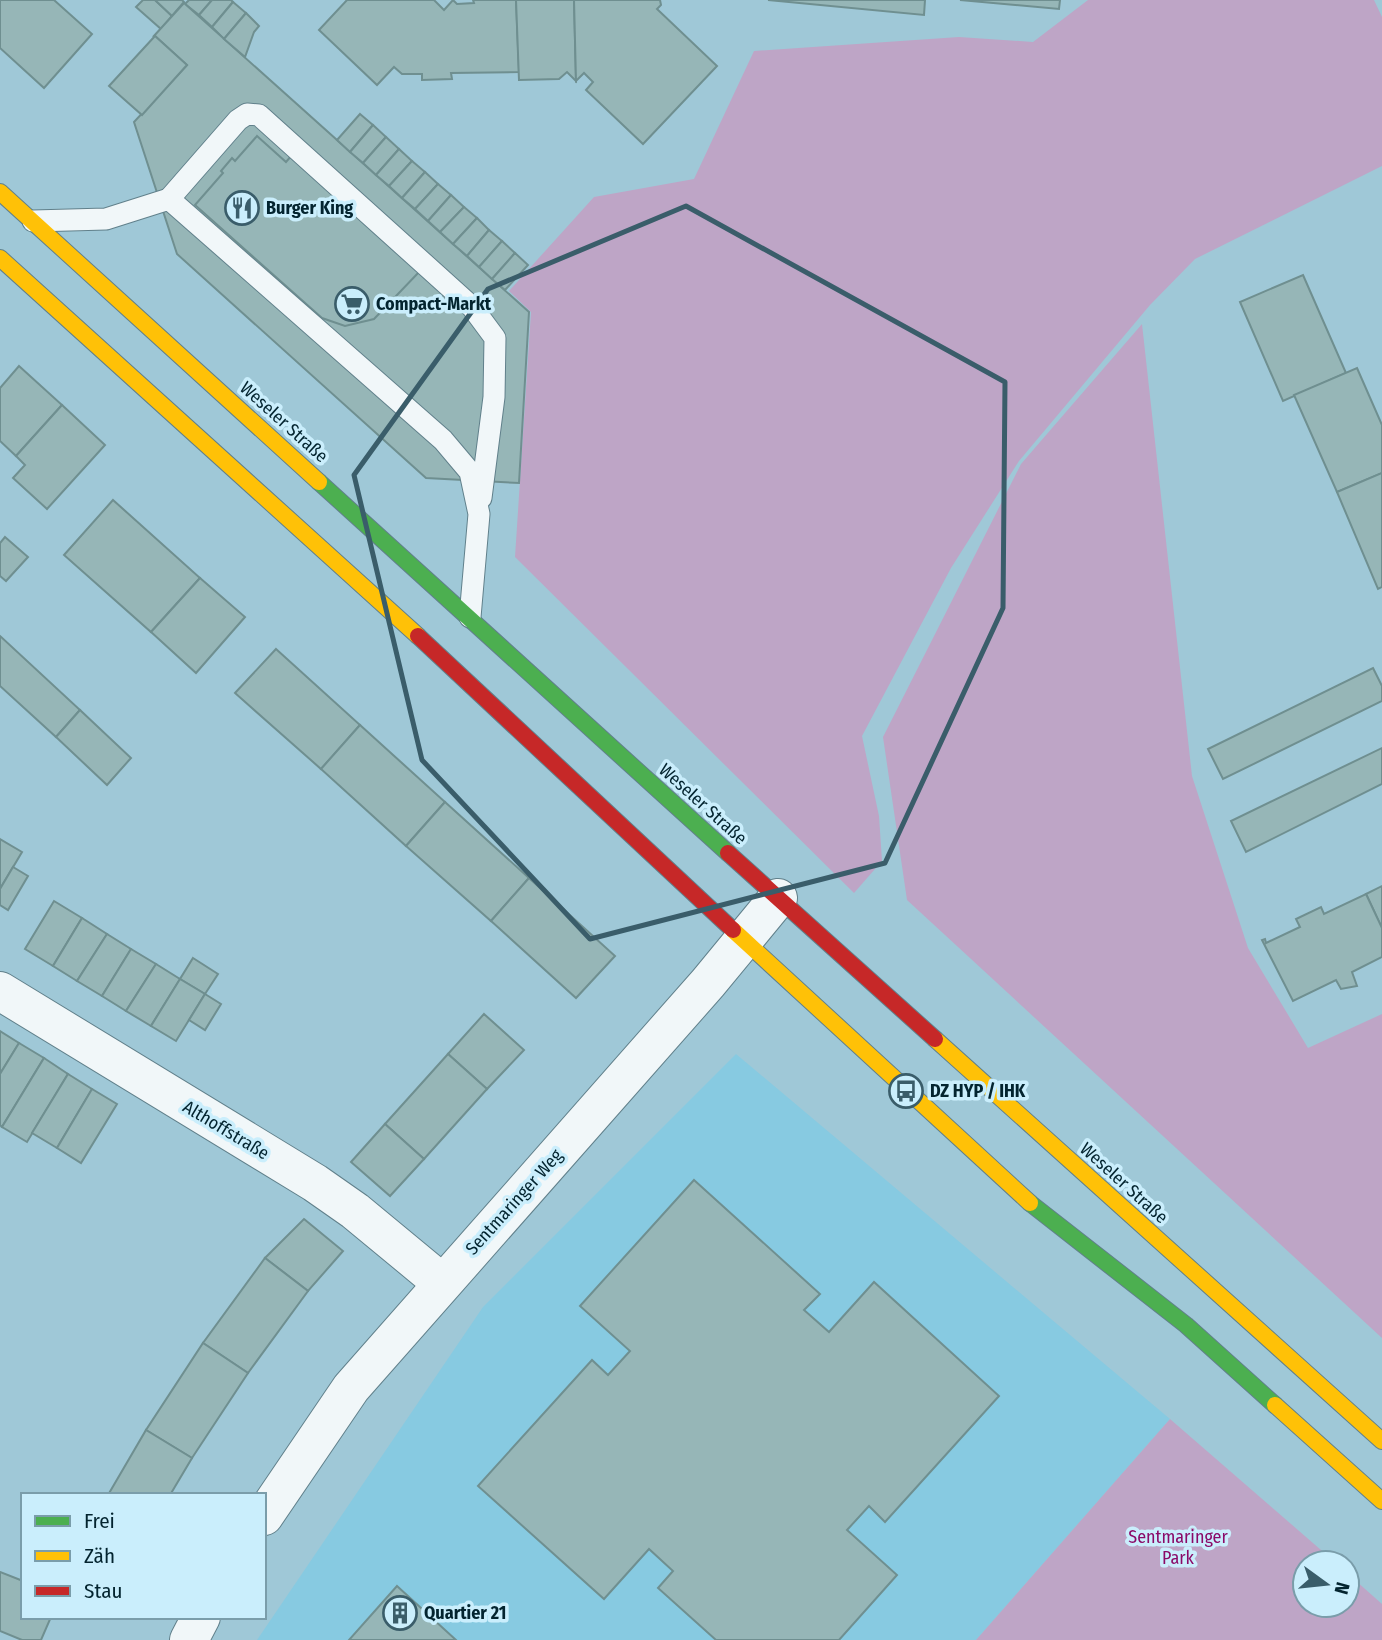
<svg xmlns="http://www.w3.org/2000/svg" width="1382" height="1640" font-family="'Fira Sans Condensed',sans-serif">
	<rect width="100%" height="100%" fill="#9fc8d7"/>
	<!-- built -->
	<path fill="#87cae1" d="M 736,1054 L 1170,1419 L 976,1640 L 257,1640 L 483,1307 Z"/>
	<!-- green -->
	<g fill="#bea5c6">
		<path d="M 1088,0 L 1374,0 L 1382,17 L 1382,166 L 1195,259 L 1150,305 L 1019,461 L 951,568 L 862,736 L 879,816 L 882,861 L 854,893 L 515,557 L 531,312 L 509,291 L 594,197 L 694,179 L 754,51 L 959,37 L 1033,42 Z"/>
		<path d="M 1142,324 L 1192,776 L 1248,948 L 1308,1048 L 1382,1014 L 1382,1338 L 907,900 L 883,737 L 1021,464 Z"/>
		<path d="M 1170,1419 L 1336,1563 L 1305,1563 L 1305,1605 L 1347,1605 L 1347,1573 L 1382,1604 L 1382,1640 L 976,1640 Z"/>
	</g>
	<!-- building -->
	<g fill="#96b6b7" stroke="#6f8f90" stroke-width="2">
		<path d="M 0,0 L 54,0 L 92,34 L 44,88 L 0,48 Z"/>
		<path d="M 143,0 L 155,0 L 172,16 L 161,29 L 136,7 Z"/>
		<path d="M 155,0 L 182,0 L 184,2 L 172,16 Z"/>
		<path d="M 189,0 L 212,0 L 199,15 L 185,4 Z"/>
		<path d="M 212,0 L 231,0 L 233,2 L 212,27 L 199,15 Z"/>
		<path d="M 347,0 L 434,0 L 444,10 L 453,0 L 457,4 L 474,3 L 473,0 L 516,0 L 519,72 L 451,73 L 452,79 L 422,80 L 422,74 L 402,74 L 394,67 L 377,85 L 319,30 Z"/>
		<path d="M 516,0 L 574,0 L 576,81 L 567,72 L 559,79 L 519,80 Z"/>
		<path d="M 574,0 L 660,0 L 661,5 L 657,9 L 717,66 L 643,144 L 586,90 L 593,82 L 584,73 L 576,81 Z"/>
		<path d="M 768,0 L 925,0 L 924,15 Z"/>
		<path d="M 960,0 L 1060,0 L 1059,9 Z"/>
		<path d="M 233,2 L 246,13 L 224,39 L 212,27 Z"/>
		<path d="M 184,3 L 529,312 L 519,483 L 426,478 L 177,254 L 134,122 L 187,65 L 155,36 L 153,37 Z"/>
		<path d="M 246,13 L 259,26 L 254,32 L 245,57 L 224,39 Z"/>
		<path d="M 155,36 L 187,65 L 142,115 L 109,86 Z"/>
		<path d="M 360,114 L 373,125 L 350,152 L 337,140 Z"/>
		<path d="M 373,125 L 386,137 L 363,163 L 350,152 Z"/>
		<path d="M 257,136 L 286,162 L 292,155 L 420,271 L 374,319 L 345,326 L 322,318 L 195,205 L 223,173 L 221,171 L 232,158 L 235,161 Z"/>
		<path d="M 386,137 L 399,149 L 376,175 L 363,163 Z"/>
		<path d="M 399,149 L 412,161 L 389,186 L 376,175 Z"/>
		<path d="M 412,161 L 425,172 L 402,198 L 389,186 Z"/>
		<path d="M 425,172 L 438,184 L 415,209 L 402,198 Z"/>
		<path d="M 438,184 L 451,195 L 428,221 L 415,209 Z"/>
		<path d="M 451,195 L 464,207 L 440,232 L 428,221 Z"/>
		<path d="M 464,207 L 477,218 L 453,244 L 440,232 Z"/>
		<path d="M 477,218 L 489,230 L 467,256 L 453,244 Z"/>
		<path d="M 489,230 L 502,241 L 479,267 L 467,256 Z"/>
		<path d="M 502,241 L 515,253 L 492,279 L 479,267 Z"/>
		<path d="M 515,253 L 528,265 L 505,290 L 492,279 Z"/>
		<path d="M 1303,275 L 1346,373 L 1283,401 L 1240,302 Z"/>
		<path d="M 19,366 L 62,405 L 16,456 L 0,441 L 0,388 Z"/>
		<path d="M 1357,368 L 1382,425 L 1382,473 L 1337,492 L 1294,395 Z"/>
		<path d="M 62,405 L 105,445 L 47,509 L 13,478 L 25,465 L 16,456 Z"/>
		<path d="M 1382,473 L 1382,587 L 1378,589 L 1337,492 Z"/>
		<path d="M 113,500 L 200,578 L 151,632 L 64,555 Z"/>
		<path d="M 5,537 L 28,557 L 6,581 L 0,576 L 0,543 Z"/>
		<path d="M 200,578 L 245,617 L 196,673 L 151,632 Z"/>
		<path d="M 0,636 L 80,710 L 56,737 L 0,686 Z"/>
		<path d="M 276,649 L 360,725 L 321,769 L 235,693 Z"/>
		<path d="M 1373,668 L 1382,686 L 1382,701 L 1223,779 L 1208,749 Z"/>
		<path d="M 80,710 L 131,758 L 107,785 L 56,737 Z"/>
		<path d="M 360,725 L 445,802 L 406,846 L 321,769 Z"/>
		<path d="M 1382,748 L 1382,784 L 1246,852 L 1231,821 Z"/>
		<path d="M 445,802 L 529,878 L 491,921 L 406,846 Z"/>
		<path d="M 0,839 L 22,852 L 0,889 Z"/>
		<path d="M 13,867 L 28,876 L 8,910 L 0,905 L 0,889 Z"/>
		<path d="M 529,878 L 615,956 L 576,998 L 491,921 Z"/>
		<path d="M 1382,886 L 1382,928 L 1366,894 Z"/>
		<path d="M 1366,894 L 1382,928 L 1382,957 L 1352,972 L 1357,986 L 1341,989 L 1336,980 L 1293,1001 L 1262,940 L 1265,939 L 1266,943 L 1300,927 L 1296,919 L 1321,907 L 1324,914 Z"/>
		<path d="M 54,901 L 82,918 L 53,966 L 25,949 Z"/>
		<path d="M 82,918 L 107,934 L 77,981 L 53,966 Z"/>
		<path d="M 107,934 L 131,949 L 102,996 L 77,981 Z"/>
		<path d="M 131,949 L 156,964 L 126,1011 L 102,996 Z"/>
		<path d="M 193,958 L 218,974 L 205,994 L 180,979 Z"/>
		<path d="M 156,964 L 180,979 L 151,1026 L 126,1011 Z"/>
		<path d="M 180,979 L 205,994 L 176,1041 L 151,1026 Z"/>
		<path d="M 205,994 L 221,1004 L 205,1030 L 189,1020 Z"/>
		<path d="M 484,1014 L 524,1050 L 487,1089 L 448,1054 Z"/>
		<path d="M 0,1031 L 19,1043 L 0,1074 Z"/>
		<path d="M 19,1043 L 44,1058 L 2,1127 L 0,1125 L 0,1074 Z"/>
		<path d="M 448,1054 L 487,1089 L 424,1159 L 385,1124 Z"/>
		<path d="M 44,1058 L 68,1074 L 27,1142 L 2,1127 Z"/>
		<path d="M 68,1074 L 92,1089 L 57,1148 L 32,1133 Z"/>
		<path d="M 92,1089 L 117,1104 L 81,1163 L 57,1148 Z"/>
		<path d="M 385,1124 L 424,1159 L 390,1196 L 351,1162 Z"/>
		<path d="M 694,1180 L 820,1294 L 804,1310 L 829,1332 L 874,1282 L 999,1396 L 885,1522 L 869,1506 L 847,1530 L 897,1575 L 839,1640 L 716,1640 L 658,1588 L 673,1571 L 649,1549 L 604,1599 L 478,1486 L 592,1360 L 608,1375 L 630,1351 L 580,1306 Z"/>
		<path d="M 304,1219 L 343,1251 L 308,1291 L 265,1258 Z"/>
		<path d="M 265,1258 L 308,1291 L 248,1373 L 203,1343 Z"/>
		<path d="M 203,1343 L 248,1373 L 192,1458 L 146,1430 Z"/>
		<path d="M 146,1430 L 192,1458 L 170,1495 L 108,1495 Z"/>
		<path d="M 0,1572 L 23,1581 L 23,1617 L 51,1617 L 41,1640 L 22,1640 L 0,1631 Z"/>
		<path d="M 397,1586 L 456,1640 L 349,1640 Z"/>
	</g>
	<g fill="none" stroke-linecap="round" stroke-linejoin="round">
		<!-- lane casing -->
		<g stroke="#61808b" stroke-width="23">
			<g id="lane">
				<path d="M 169,199 L 238,120 L 247,114 L 259,115 L 472,307 L 495,338 L 494,397 L 481,498"/>
				<path d="M 33,221 L 106,219 L 169,199 L 443,440 L 470,472 L 479,514 L 470,617"/>
			</g>
		</g>
		<!-- street casing -->
		<g stroke="#61808b" stroke-width="40">
			<g id="street">
				<path d="M 0,991 L 315,1183 L 355,1211 L 442,1283"/>
				<path d="M 264,1516 L 351,1388 L 708,983 L 778,898"/>
				<path d="M 189,1640 L 201,1617"/>
			</g>
		</g>
		<!-- fast casing -->
		<g stroke="#61808b" stroke-width="18">
			<g id="fast">
				<path d="M 319,482 L 728,853"/>
				<path d="M 1030,1203 L 1186,1325 L 1275,1405"/>
			</g>
		</g>
		<!-- slow casing -->
		<g stroke="#61808b" stroke-width="18">
			<g id="slow">
				<path d="M 0,192 L 319,482"/>
				<path d="M 0,258 L 418,636"/>
				<path d="M 733,930 L 1030,1203"/>
				<path d="M 935,1039 L 1382,1441"/>
				<path d="M 1275,1405 L 1382,1501"/>
			</g>
		</g>
		<!-- jam casing -->
		<g stroke="#61808b" stroke-width="18">
			<g id="jam">
				<path d="M 418,636 L 733,930"/>
				<path d="M 728,853 L 935,1039"/>
			</g>
		</g>
		<!-- lane -->
		<use href="#lane" stroke="#f1f7f9" stroke-width="21"/>
		<!-- street -->
		<use href="#street" stroke="#f1f7f9" stroke-width="38"/>
		<!-- fast -->
		<use href="#fast" stroke="#4caf50" stroke-width="16"/>
		<!-- slow -->
		<use href="#slow" stroke="#ffc107" stroke-width="16"/>
		<!-- jam -->
		<use href="#jam" stroke="#c62828" stroke-width="16"/>
	</g>
	<!-- marked area -->
	<path fill="none" stroke="#3a5d6a" stroke-width="5" stroke-linejoin="round" d="M 686,206 L 1005,382 L 1003,608 L 885,863 L 590,939 L 422,760 L 354,475 L 488,289 Z"/>
	<!-- icons -->
	<defs>
		<g id="restaurant-ring" transform="scale(1.75)"><circle r="9.5" fill="#caeefc" stroke="#3a5d6a" stroke-width="1.5"/><path d="M-5-6h1v4h1v-4h1v4h1v-4h1v5L-1.5 .5V6h-2V.5L-5-1ZM5-6V6H3V1.5H1.5Q1.5-4 5-6Z" fill="#3a5d6a"/></g>
		<g id="supermarket-ring" transform="scale(1.75)"><circle r="9.5" fill="#caeefc" stroke="#3a5d6a" stroke-width="1.5"/><path d="M-6-5.5h2.5l.6 2H6L4.5 2H-2.5L-4.4-4H-6ZM-1.5 3.2a1.3 1.3 0 1 0 .1 0ZM3 3.2a1.3 1.3 0 1 0 .1 0Z" fill="#3a5d6a"/></g>
		<g id="bus-ring" transform="scale(1.75)"><circle r="9.5" fill="#caeefc" stroke="#3a5d6a" stroke-width="1.5"/><path d="M-5-6H5V4H4V6H2V4H-2V6H-4V4H-5ZM-3.5-4V0h7V-4ZM-3.5 1.2v1.5H-2V1.2ZM2 1.2v1.5H3.5V1.2Z" fill="#3a5d6a"/></g>
		<g id="building-ring" transform="scale(1.75)"><circle r="9.5" fill="#caeefc" stroke="#3a5d6a" stroke-width="1.5"/><path d="M-4-6H4V6H1V3H-1V6H-4ZM-2.5-4.3h1.7v1.8h-1.7ZM.8-4.3h1.7v1.8H.8ZM-2.5-1h1.7V.8h-1.7ZM.8-1h1.7V.8H.8Z" fill="#3a5d6a"/></g>
	</defs>
	<g fill-rule="evenodd">
		<use href="#restaurant-ring" x="242" y="208"/>
		<use href="#supermarket-ring" x="352" y="304"/>
		<use href="#bus-ring" x="906" y="1091"/>
		<use href="#building-ring" x="400" y="1613"/>
	</g>
	<g text-anchor="middle" dominant-baseline="central" stroke-width="7" stroke-linejoin="round" paint-order="stroke">
		<!-- poi labels -->
		<g font-size="18" font-weight="bold" fill="#03242f" stroke="#caeefc" text-anchor="start">
			<text x="266" y="208">Burger King</text>
			<text x="376" y="304">Compact-Markt</text>
			<text x="930" y="1091">DZ HYP / IHK</text>
			<text x="424" y="1613">Quartier 21</text>
		</g>
		<!-- street labels -->
		<g font-size="18" fill="#03242f" stroke="#caeefc">
			<text transform="translate(284 422) rotate(42)">Weseler Straße</text>
			<text transform="translate(703 804) rotate(42)">Weseler Straße</text>
			<text transform="translate(226 1130) rotate(31)">Althoffstraße</text>
			<text transform="translate(1124 1183) rotate(42)">Weseler Straße</text>
			<text transform="translate(514 1202) rotate(-48)">Sentmaringer Weg</text>
		</g>
		<!-- park labels -->
		<g font-size="18" fill="#8a0a68" stroke="#caeefc">
			<text x="1178" y="1537">Sentmaringer<tspan x="1178" dy="21">Park</tspan></text>
		</g>
	</g>
	<!-- legend -->
	<rect x="21" y="1493" width="245" height="126" fill="#caeefc" stroke="#7a9daa" stroke-width="2"/>
	<rect x="35" y="1516" width="35" height="10" fill="#4caf50" stroke="#7a9daa" stroke-width="2"/>
	<text x="84" y="1528" font-size="21" fill="#03242f">Frei</text>
	<rect x="35" y="1551" width="35" height="10" fill="#ffc107" stroke="#7a9daa" stroke-width="2"/>
	<text x="84" y="1563" font-size="21" fill="#03242f">Zäh</text>
	<rect x="35" y="1586" width="35" height="10" fill="#c62828" stroke="#7a9daa" stroke-width="2"/>
	<text x="84" y="1598" font-size="21" fill="#03242f">Stau</text>
	<!-- north arrow -->
	<g transform="translate(1326 1584) rotate(105)"><circle r="33" fill="#caeefc" stroke="#7a9daa" stroke-width="2"/>
	<path d="M0-5L12 26L0 18L-12 26Z" fill="#3a5d6a"/>
	<text y="-10" font-size="19" font-weight="bold" text-anchor="middle" fill="#03242f">N</text>
	</g>
</svg>
